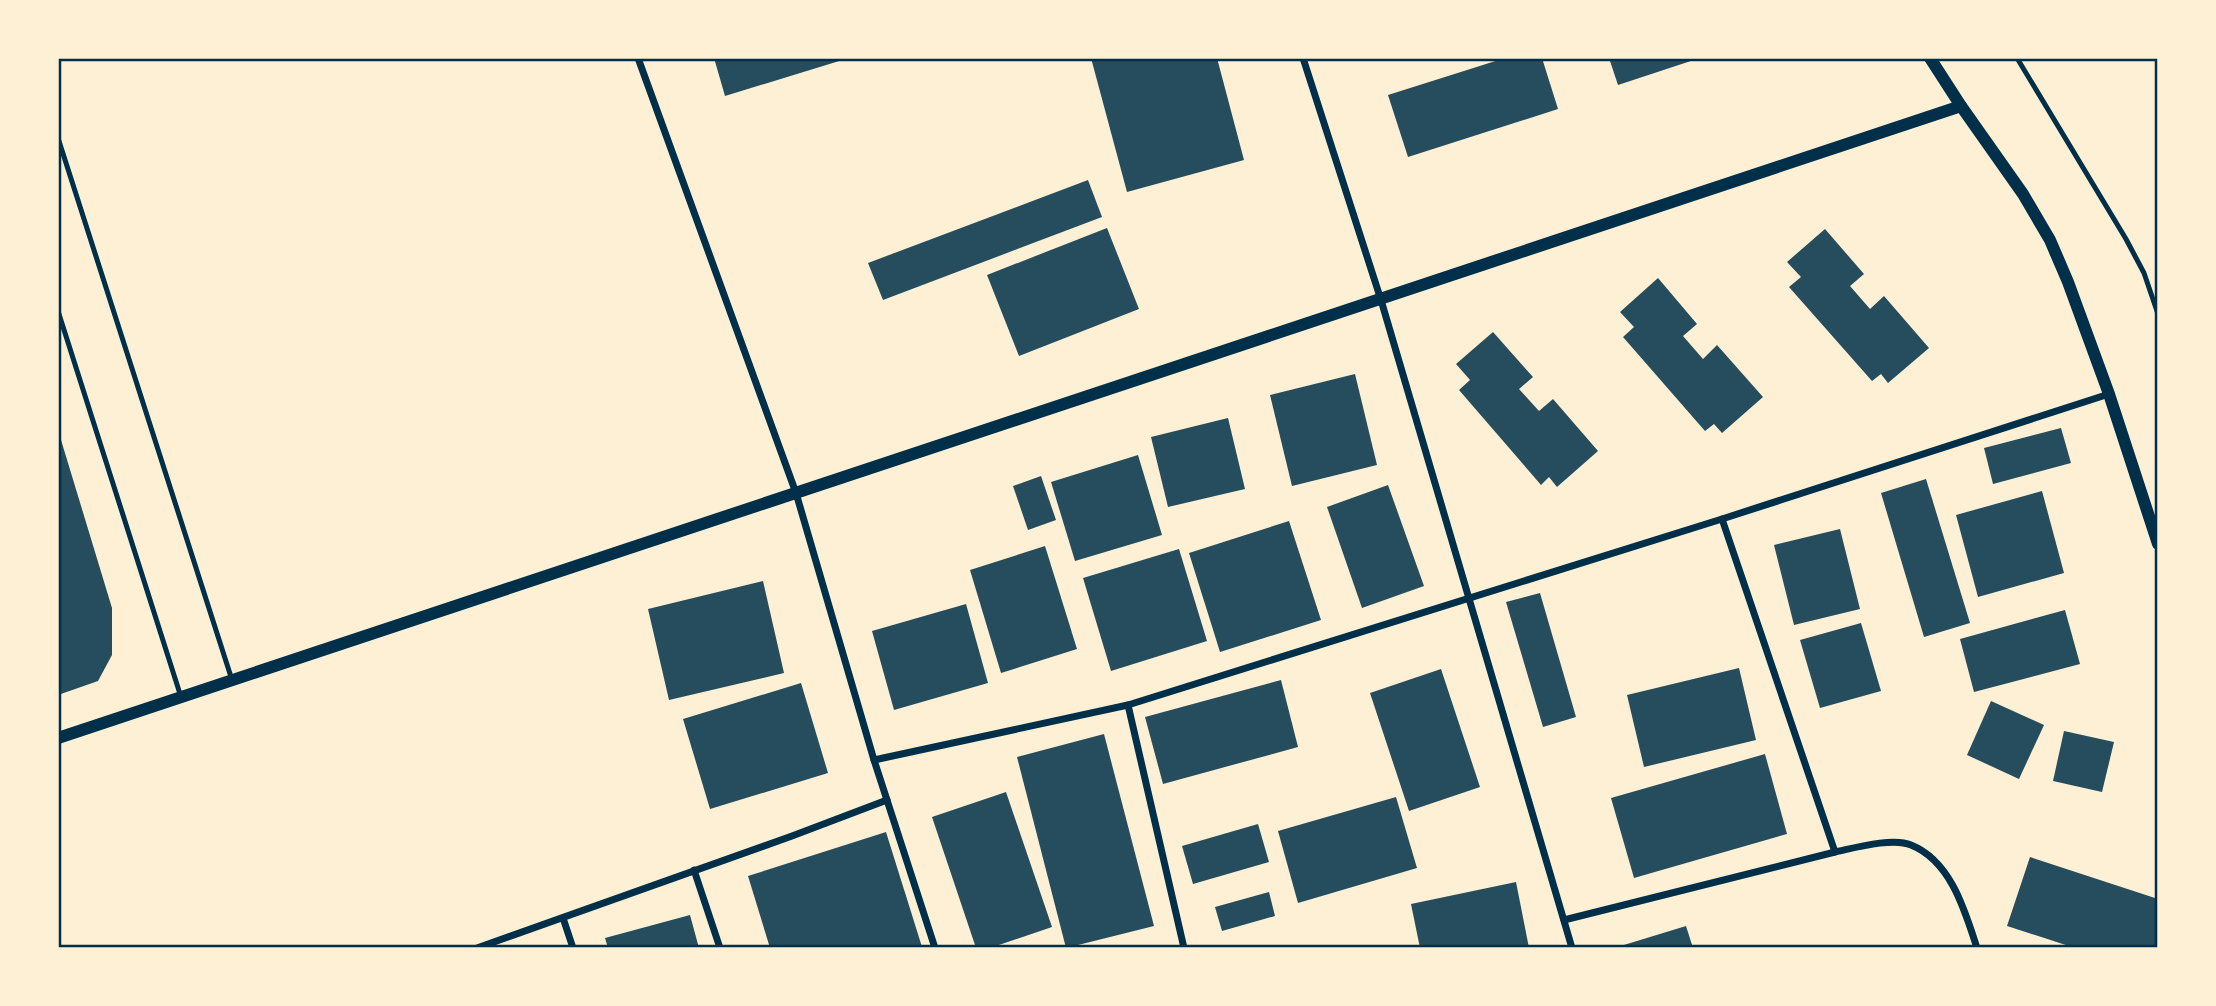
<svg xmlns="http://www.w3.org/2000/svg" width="2216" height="1006" font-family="'Golos Text',sans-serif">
	<rect width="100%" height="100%" fill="#fdf0d5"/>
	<!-- building -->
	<g fill="#264d5e">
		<path d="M 714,58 L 849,58 L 725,96 Z"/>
		<path d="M 1091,58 L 1217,58 L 1244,160 L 1127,192 Z"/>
		<path d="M 1505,58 L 1542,58 L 1558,109 L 1408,157 L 1388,95 Z"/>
		<path d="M 1609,58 L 1700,58 L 1618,85 Z"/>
		<path d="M 1088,180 L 1102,217 L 883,300 L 868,263 Z"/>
		<path d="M 1107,228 L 1139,309 L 1019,356 L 987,275 Z"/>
		<path d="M 1825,229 L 1864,274 L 1850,286 L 1870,309 L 1884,296 L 1929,348 L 1888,383 L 1881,374 L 1872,381 L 1789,287 L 1801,277 L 1787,262 Z"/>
		<path d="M 1658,278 L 1697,324 L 1683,336 L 1703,359 L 1717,345 L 1763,397 L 1722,433 L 1714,424 L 1705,431 L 1623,337 L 1634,327 L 1620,312 Z"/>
		<path d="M 1493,332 L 1533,377 L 1519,389 L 1539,411 L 1553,399 L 1598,451 L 1557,487 L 1549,477 L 1541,485 L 1459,390 L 1470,380 L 1456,364 Z"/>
		<path d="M 1355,374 L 1377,465 L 1292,486 L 1270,395 Z"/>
		<path d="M 1228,418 L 1245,489 L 1168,507 L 1151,437 Z"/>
		<path d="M 2061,428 L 2071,463 L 1993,484 L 1984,448 Z"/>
		<path d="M 58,430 L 112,608 L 112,655 L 98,681 L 58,695 Z"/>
		<path d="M 1138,455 L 1162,535 L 1075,561 L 1051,482 Z"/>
		<path d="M 1041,476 L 1056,520 L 1028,530 L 1013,486 Z"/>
		<path d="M 1926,479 L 1970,623 L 1924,637 L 1881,493 Z"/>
		<path d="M 1388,485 L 1424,586 L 1362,608 L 1327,507 Z"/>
		<path d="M 2042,491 L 2064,573 L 1978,597 L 1956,515 Z"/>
		<path d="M 1289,521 L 1321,620 L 1220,652 L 1189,553 Z"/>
		<path d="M 1840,529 L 1860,609 L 1794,625 L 1774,545 Z"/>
		<path d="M 1045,546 L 1077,649 L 1001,673 L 970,570 Z"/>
		<path d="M 1179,549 L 1207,641 L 1111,671 L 1083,578 Z"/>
		<path d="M 763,581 L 784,673 L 669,700 L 648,609 Z"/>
		<path d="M 1540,593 L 1576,717 L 1543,727 L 1506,602 Z"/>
		<path d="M 966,604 L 988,683 L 894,710 L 872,631 Z"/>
		<path d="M 2065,610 L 2080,664 L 1974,692 L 1960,639 Z"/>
		<path d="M 1861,623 L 1881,691 L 1820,708 L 1800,640 Z"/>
		<path d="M 1739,668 L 1756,740 L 1644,767 L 1627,695 Z"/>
		<path d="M 1441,669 L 1480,787 L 1409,811 L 1370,693 Z"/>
		<path d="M 1281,680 L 1298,747 L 1163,784 L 1145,717 Z"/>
		<path d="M 801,683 L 828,773 L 710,809 L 683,719 Z"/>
		<path d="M 1991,701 L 2044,725 L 2019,779 L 1967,755 Z"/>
		<path d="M 2064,731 L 2114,742 L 2102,792 L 2053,781 Z"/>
		<path d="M 1104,734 L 1154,926 L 1066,948 L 1017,757 Z"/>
		<path d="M 1765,754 L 1787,834 L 1634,878 L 1611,798 Z"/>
		<path d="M 1006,792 L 1052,927 L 990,948 L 976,948 L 932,817 Z"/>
		<path d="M 1396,797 L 1417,868 L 1298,903 L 1278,831 Z"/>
		<path d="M 1258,824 L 1269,862 L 1193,884 L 1182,846 Z"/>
		<path d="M 886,832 L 922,947 L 770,948 L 748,876 Z"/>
		<path d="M 2030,857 L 2158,899 L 2158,941 L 2156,948 L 2075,948 L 2007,926 Z"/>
		<path d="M 1516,882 L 1529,948 L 1420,948 L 1411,904 Z"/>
		<path d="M 1269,892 L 1275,916 L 1222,931 L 1215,907 Z"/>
		<path d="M 690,915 L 699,948 L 608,948 L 605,938 Z"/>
		<path d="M 1686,926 L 1693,948 L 1614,948 Z"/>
	</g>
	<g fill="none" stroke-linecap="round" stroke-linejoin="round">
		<!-- service -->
		<g stroke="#003049" stroke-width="5">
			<path d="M 2017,58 L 2126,239 L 2144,273 L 2158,314"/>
			<path d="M 58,138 L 232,680"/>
			<path d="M 58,311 L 181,697"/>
		</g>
		<!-- minor -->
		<g stroke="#003049" stroke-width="7">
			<path d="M 638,58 L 796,493 L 874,760 L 935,948"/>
			<path d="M 1303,58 L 1381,300 L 1572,948"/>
			<path d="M 1722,519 L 1835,852"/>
			<path d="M 1128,705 L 1184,948"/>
			<path d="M 874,760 L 1128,705 L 1722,519 L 2109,394"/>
			<path d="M 694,870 L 720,948"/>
			<path d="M 563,918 L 573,948"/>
			<path d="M 1564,920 L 1835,852 C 1854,848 1893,837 1911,845 C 1951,861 1965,911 1977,948"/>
			<path d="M 477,948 L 792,836 L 887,800"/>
		</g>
		<!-- tertiary -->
		<g stroke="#003049" stroke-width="12">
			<path d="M 1930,58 L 1961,106 L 2023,194 L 2050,240 L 2068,282 L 2109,394 L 2158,544"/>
			<path d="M 58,738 L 1961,106"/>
		</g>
	</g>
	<!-- border -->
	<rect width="2216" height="1006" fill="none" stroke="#fdf0d5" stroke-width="119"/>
	<rect x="60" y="60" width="2096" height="886" fill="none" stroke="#003049" stroke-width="2.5"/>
</svg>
